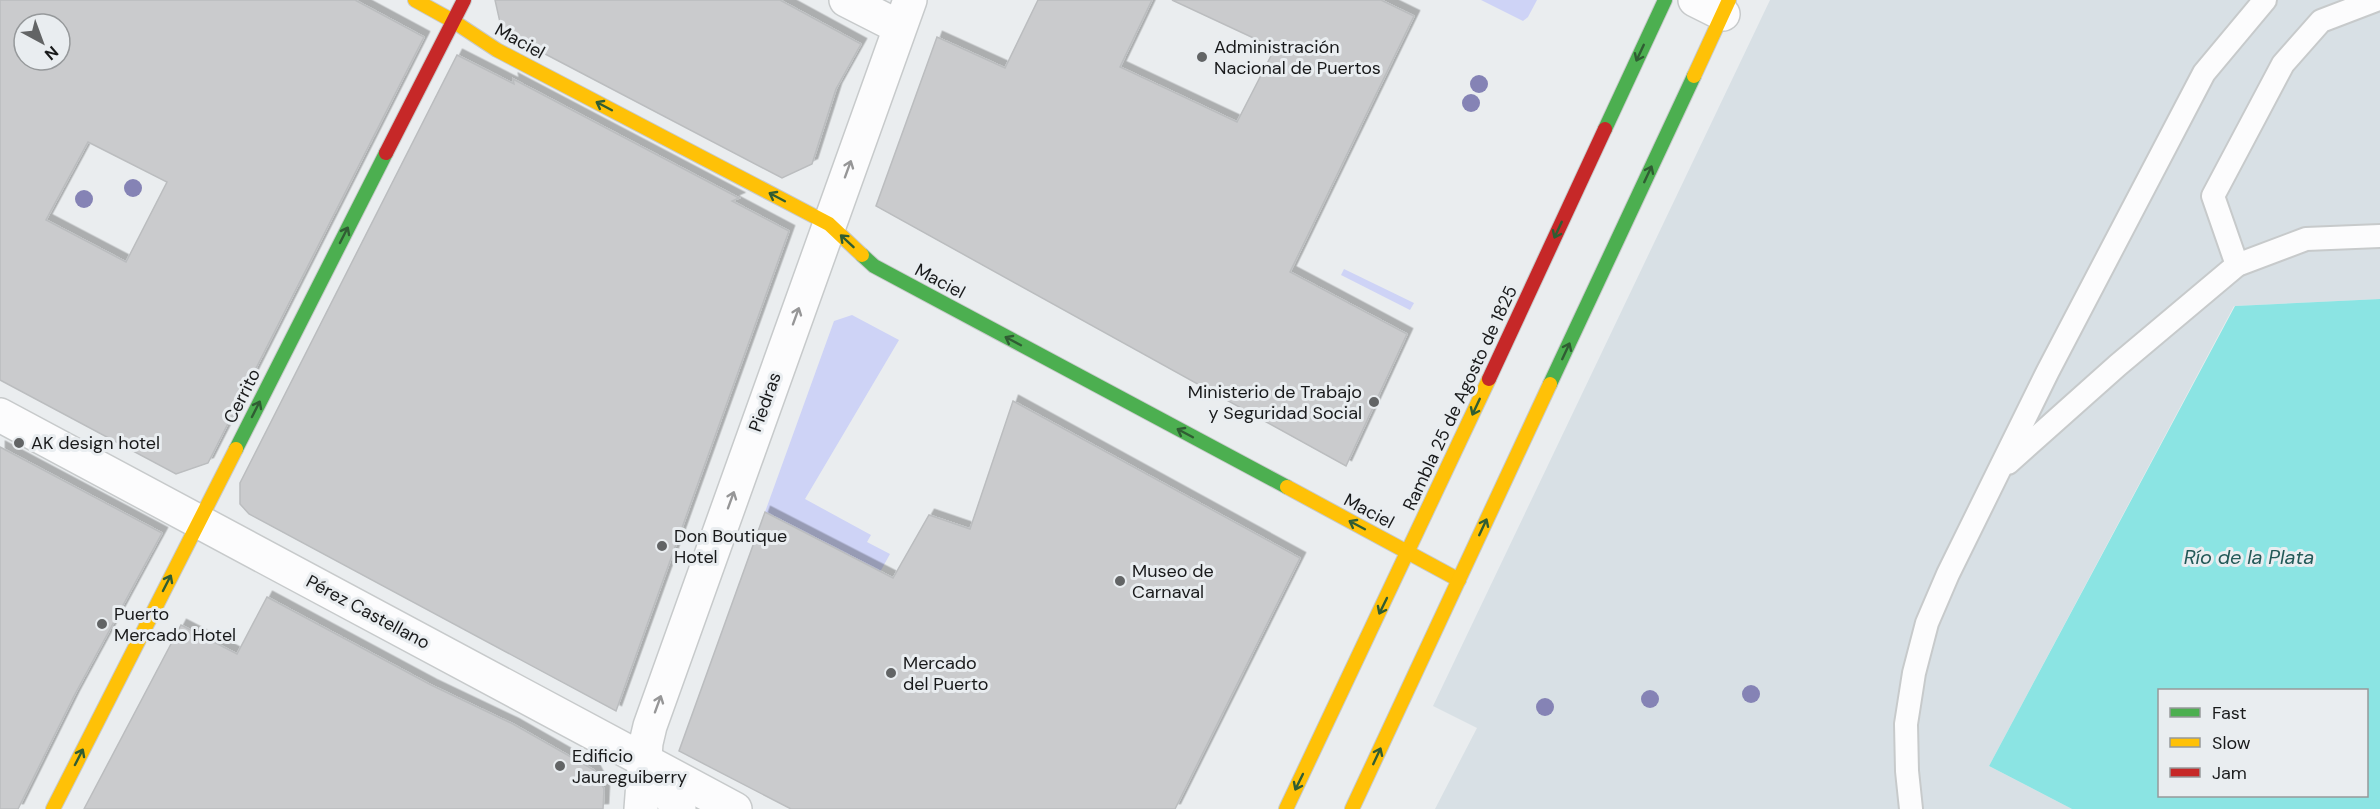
<svg xmlns="http://www.w3.org/2000/svg" width="2380" height="809" font-family="'DM Sans',sans-serif">
	<defs>
		<filter id="shadow"><feDropShadow dx="5.5" dy="-5.5" stdDeviation="0" flood-color="#0004"/></filter>
	</defs>
	<rect width="100%" height="100%" fill="#eaedef"/>
	<!-- built -->
	<path fill="#d8e0e5" d="M 1770,0 L 2380,0 L 2380,299 L 2234,306 L 1989,766 L 2072,809 L 1435,809 L 1477,728 L 1433,706 Z"/>
	<!-- green -->
	<g fill="#ced3f6">
		<path d="M 1481,0 L 1537,0 L 1528,17 L 1523,21 Z"/>
		<path d="M 1344,269 L 1414,303 L 1410,310 L 1341,275 Z"/>
		<path d="M 852,315 L 899,340 L 805,499 L 871,535 L 867,542 L 890,554 L 880,572 L 765,512 L 834,321 Z"/>
	</g>
	<!-- water -->
	<path fill="#8be4e3" fill-rule="evenodd" d="M 2380,299 L 2380,809 L 2072,809 L 1989,766 L 2235,306 ZM 2160,690 L 2366,690 L 2366,796 L 2160,796 Z"/>
	<!-- building -->
	<g fill="#cacbcd" stroke="#bbbdbf" stroke-width="1.5" fill-rule="evenodd" filter="url(#shadow)">
		<path d="M 0,0 L 355,0 L 424,37 L 208,463 L 176,474 L 0,380 ZM 24,24 L 60,24 L 60,60 L 24,60 ZM 88,142 L 167,182 L 126,262 L 46,220 Z"/>
		<path d="M 495,0 L 780,0 L 861,44 L 836,89 L 812,164 L 782,178 L 507,34 L 502,31 Z"/>
		<path d="M 1038,0 L 1152,0 L 1120,67 L 1237,122 L 1275,48 L 1172,0 L 1381,0 L 1414,16 L 1290,272 L 1407,334 L 1346,466 L 876,206 L 937,37 L 1005,68 Z"/>
		<path d="M 457,55 L 514,84 L 513,79 L 739,198 L 732,201 L 789,231 L 616,711 L 249,514 L 240,504 L 240,483 Z"/>
		<path d="M 1013,401 L 1300,558 L 1175,809 L 791,809 L 679,751 L 765,512 L 893,578 L 929,515 L 970,529 Z"/>
		<path d="M 0,447 L 162,533 L 74,696 L 18,809 L 0,809 Z"/>
		<path d="M 267,597 L 431,685 L 513,724 L 594,770 L 604,789 L 603,809 L 84,809 L 181,625 L 237,654 Z"/>
	</g>
	<g fill="none" stroke-linecap="round" stroke-linejoin="round">
		<!-- lane casing -->
		<g stroke="#c7cacb" stroke-width="26">
			<g id="lane">
				<path d="M 2237,265 L 2213,196 L 2283,64 L 2321,21 L 2376,0"/>
				<path d="M 2008,463 L 2118,365 L 2237,265 L 2306,239 L 2380,236"/>
				<path d="M 1911,809 L 1907,771 L 1906,724 L 1914,673 L 1927,623 L 1948,574 L 2048,371 L 2204,73 L 2265,0"/>
			</g>
		</g>
		<!-- street casing -->
		<g stroke="#c7cacb" stroke-width="36">
			<g id="street">
				<path d="M 846,0 L 899,27"/>
				<path d="M 1695,0 L 1723,14"/>
				<path d="M 0,415 L 735,809"/>
				<path d="M 649,767 L 679,809"/>
				<path d="M 641,809 L 646,743 L 650,726 L 910,0"/>
			</g>
		</g>
		<!-- fast casing -->
		<g stroke="#c7cacb" stroke-width="16">
			<g id="fast">
				<path d="M 1605,129 L 1665,0"/>
				<path d="M 862,255 L 874,266 L 1287,487"/>
				<path d="M 1550,384 L 1694,76"/>
				<path d="M 236,449 L 386,153"/>
			</g>
		</g>
		<!-- slow casing -->
		<g stroke="#c7cacb" stroke-width="16">
			<g id="slow">
				<path d="M 415,0 L 453,21 L 497,50 L 829,224 L 862,255"/>
				<path d="M 1694,76 L 1729,0"/>
				<path d="M 1287,487 L 1459,580"/>
				<path d="M 53,809 L 236,449"/>
				<path d="M 1286,809 L 1489,379"/>
				<path d="M 1352,809 L 1550,384"/>
			</g>
		</g>
		<!-- jam casing -->
		<g stroke="#c7cacb" stroke-width="16">
			<g id="jam">
				<path d="M 386,153 L 464,0"/>
				<path d="M 1489,379 L 1605,129"/>
			</g>
		</g>
		<!-- lane -->
		<use href="#lane" stroke="#fcfcfd" stroke-width="22"/>
		<!-- street -->
		<use href="#street" stroke="#fcfcfd" stroke-width="33"/>
		<!-- fast -->
		<use href="#fast" stroke="#4caf50" stroke-width="14"/>
		<!-- slow -->
		<use href="#slow" stroke="#ffc107" stroke-width="14"/>
		<!-- jam -->
		<use href="#jam" stroke="#c62828" stroke-width="14"/>
	</g>
	<!-- trees -->
	<g fill="#8583b5">
		<circle cx="1479" cy="84" r="9"/>
		<circle cx="1471" cy="103" r="9"/>
		<circle cx="133" cy="188" r="9"/>
		<circle cx="84" cy="199" r="9"/>
		<circle cx="1751" cy="694" r="9"/>
		<circle cx="1650" cy="699" r="9"/>
		<circle cx="1545" cy="707" r="9"/>
	</g>
	<!-- one-way arrows -->
	<defs><path id="oneway-shaft" d="M-6 0H5M1.5-3L5.5 0L1.5 3" fill="none" stroke-width="1.6" stroke-linecap="round" stroke-linejoin="round" transform="scale(1.5)"/></defs>
	<g stroke="#305d33">
		<use href="#oneway-shaft" transform="translate(1640 53) rotate(115)"/>
		<use href="#oneway-shaft" transform="translate(604 106) rotate(-152)"/>
		<use href="#oneway-shaft" transform="translate(1648 174) rotate(-65)"/>
		<use href="#oneway-shaft" transform="translate(777 197) rotate(-152)"/>
		<use href="#oneway-shaft" transform="translate(1558 230) rotate(115)"/>
		<use href="#oneway-shaft" transform="translate(344 235) rotate(-63)"/>
		<use href="#oneway-shaft" transform="translate(847 241) rotate(-137)"/>
		<use href="#oneway-shaft" transform="translate(1013 341) rotate(-152)"/>
		<use href="#oneway-shaft" transform="translate(1566 351) rotate(-65)"/>
		<use href="#oneway-shaft" transform="translate(1476 407) rotate(115)"/>
		<use href="#oneway-shaft" transform="translate(256 409) rotate(-63)"/>
		<use href="#oneway-shaft" transform="translate(1185 433) rotate(-152)"/>
		<use href="#oneway-shaft" transform="translate(1357 525) rotate(-152)"/>
		<use href="#oneway-shaft" transform="translate(1483 527) rotate(-65)"/>
		<use href="#oneway-shaft" transform="translate(167 583) rotate(-63)"/>
		<use href="#oneway-shaft" transform="translate(1383 606) rotate(116)"/>
		<use href="#oneway-shaft" transform="translate(1377 756) rotate(-65)"/>
		<use href="#oneway-shaft" transform="translate(79 757) rotate(-63)"/>
		<use href="#oneway-shaft" transform="translate(1299 782) rotate(116)"/>
	</g>
	<g stroke="#969697">
		<use href="#oneway-shaft" transform="translate(848 169) rotate(-70)"/>
		<use href="#oneway-shaft" transform="translate(796 316) rotate(-70)"/>
		<use href="#oneway-shaft" transform="translate(731 500) rotate(-70)"/>
		<use href="#oneway-shaft" transform="translate(658 704) rotate(-70)"/>
	</g>
	<!-- markers -->
	<g fill="#626465" stroke="#e9edf0" stroke-width="2">
		<circle cx="1202" cy="57" r="6"/>
		<circle cx="1374" cy="402" r="6"/>
		<circle cx="19" cy="443" r="6"/>
		<circle cx="662" cy="546" r="6"/>
		<circle cx="1120" cy="581" r="6"/>
		<circle cx="102" cy="624" r="6"/>
		<circle cx="891" cy="673" r="6"/>
		<circle cx="560" cy="766" r="6"/>
	</g>
	<g text-anchor="middle" dominant-baseline="central" stroke-width="6" stroke-linejoin="round" paint-order="stroke">
		<!-- street labels -->
		<g font-size="18" fill="#191a1b" stroke="#e9edf0">
			<text transform="translate(520 41) rotate(29)">Maciel</text>
			<text transform="translate(940 281) rotate(28)">Maciel</text>
			<text transform="translate(242 396) rotate(-63)">Cerrito</text>
			<text transform="translate(1460 398) rotate(-65)">Rambla 25 de Agosto de 1825</text>
			<text transform="translate(765 402) rotate(-70)">Piedras</text>
			<text transform="translate(1369 511) rotate(28)">Maciel</text>
			<text transform="translate(368 612) rotate(28)">Pérez Castellano</text>
		</g>
		<!-- poi labels -->
		<g font-size="18" fill="#191a1b" stroke="#e9edf0" text-anchor="start">
			<text x="1214" y="47">Administración<tspan x="1214" dy="21">Nacional de Puertos</tspan></text>
			<text x="1362" y="392" text-anchor="end">Ministerio de Trabajo<tspan x="1362" dy="21">y Seguridad Social</tspan></text>
			<text x="31" y="443">AK design hotel</text>
			<text x="674" y="536">Don Boutique<tspan x="674" dy="21">Hotel</tspan></text>
			<text x="1132" y="571">Museo de<tspan x="1132" dy="21">Carnaval</tspan></text>
			<text x="114" y="614">Puerto<tspan x="114" dy="21">Mercado Hotel</tspan></text>
			<text x="903" y="663">Mercado<tspan x="903" dy="21">del Puerto</tspan></text>
			<text x="572" y="756">Edificio<tspan x="572" dy="21">Jaureguiberry</tspan></text>
		</g>
		<!-- water labels -->
		<g font-size="20" font-style="italic" fill="#235958" stroke="#e9edf0">
			<text x="2249" y="557">Río de la Plata</text>
		</g>
	</g>
	<!-- legend -->
	<rect x="2158" y="689" width="210" height="108" fill="#e9edf0" stroke="#96999b" stroke-width="1.5"/>
	<rect x="2170" y="708" width="30" height="9" fill="#4caf50" stroke="#96999b" stroke-width="1.5"/>
	<text x="2212" y="719" font-size="18" fill="#191a1b">Fast</text>
	<rect x="2170" y="738" width="30" height="9" fill="#ffc107" stroke="#96999b" stroke-width="1.5"/>
	<text x="2212" y="749" font-size="18" fill="#191a1b">Slow</text>
	<rect x="2170" y="768" width="30" height="9" fill="#c62828" stroke="#96999b" stroke-width="1.5"/>
	<text x="2212" y="779" font-size="18" fill="#191a1b">Jam</text>
	<!-- north arrow -->
	<g transform="translate(42 42) rotate(139)"><circle r="28" fill="#e9edf0" stroke="#96999b" stroke-width="1.5"/>
	<path d="M0-4.5L10 22L0 15L-10 22Z" fill="#626465"/>
	<text y="-9" font-size="16" font-weight="bold" text-anchor="middle" fill="#191a1b">N</text>
	</g>
</svg>
